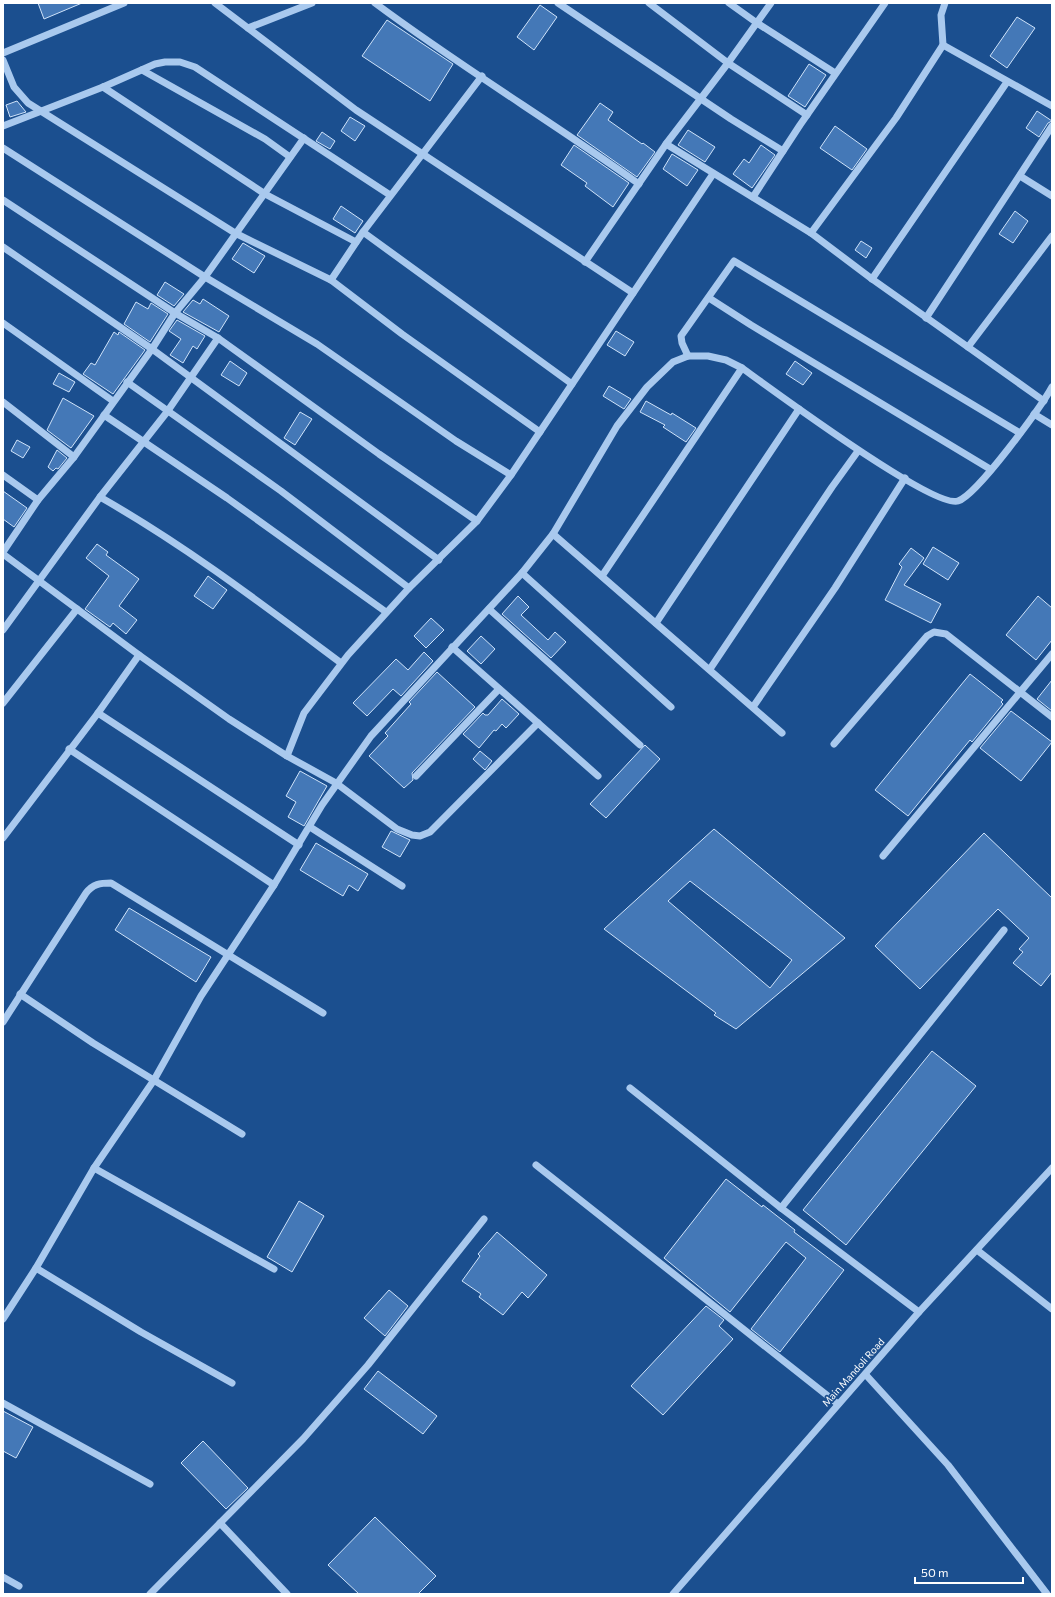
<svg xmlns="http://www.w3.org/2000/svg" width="1055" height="1597" font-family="Commissioner,sans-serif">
	<rect width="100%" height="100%" fill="#1b4f8f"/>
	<!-- building -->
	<g fill="#4478b7" stroke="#cfe3fa" fill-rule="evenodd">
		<path d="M 38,3 L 82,3 L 44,19 Z"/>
		<path d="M 540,5 L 557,17 L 534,50 L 517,37 Z"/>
		<path d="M 1017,17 L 1035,28 L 1007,68 L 990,56 Z"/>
		<path d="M 387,20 L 453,64 L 430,101 L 362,56 Z"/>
		<path d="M 809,64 L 826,75 L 805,107 L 788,96 Z"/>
		<path d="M 17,101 L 26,112 L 10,117 L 6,105 Z"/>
		<path d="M 600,103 L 613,112 L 608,120 L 642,144 L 643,143 L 655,152 L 637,177 L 577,135 Z"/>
		<path d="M 1037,111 L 1052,121 L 1048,123 L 1039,137 L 1026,128 Z"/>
		<path d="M 350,117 L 365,126 L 355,141 L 341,131 Z"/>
		<path d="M 835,126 L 867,149 L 852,170 L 820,148 Z"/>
		<path d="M 688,130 L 715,147 L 705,162 L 678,145 Z"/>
		<path d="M 322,132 L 335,141 L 330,149 L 316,141 Z"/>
		<path d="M 574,145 L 629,183 L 613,207 L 585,186 L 587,183 L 561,165 Z"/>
		<path d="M 761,145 L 775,155 L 752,188 L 733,174 L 744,159 L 749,163 Z"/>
		<path d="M 672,154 L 698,170 L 687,186 L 663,169 Z"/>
		<path d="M 341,206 L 363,221 L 355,233 L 333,219 Z"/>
		<path d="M 1015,211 L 1028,221 L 1013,243 L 999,234 Z"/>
		<path d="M 861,241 L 872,248 L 866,258 L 855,250 Z"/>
		<path d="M 243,243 L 265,256 L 254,273 L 232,259 Z"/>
		<path d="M 165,282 L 184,294 L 174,306 L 157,295 Z"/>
		<path d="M 203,299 L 229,316 L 219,332 L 183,312 L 193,300 L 200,304 Z"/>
		<path d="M 136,302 L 148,309 L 151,303 L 168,314 L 150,342 L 124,324 Z"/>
		<path d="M 177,320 L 205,336 L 197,349 L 193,346 L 183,363 L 170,355 L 181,339 L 169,331 Z"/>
		<path d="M 616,331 L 634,342 L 625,356 L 607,345 Z"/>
		<path d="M 114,332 L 118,335 L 119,332 L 145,350 L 113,394 L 83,374 L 91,363 L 95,365 Z"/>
		<path d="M 230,361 L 247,373 L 239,386 L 221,375 Z"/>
		<path d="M 795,361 L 812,373 L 803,385 L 786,374 Z"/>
		<path d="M 59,373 L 75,382 L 69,392 L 53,384 Z"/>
		<path d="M 609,386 L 631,399 L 624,409 L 603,396 Z"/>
		<path d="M 63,398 L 94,416 L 71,448 L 47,430 Z"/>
		<path d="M 646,401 L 671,415 L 672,413 L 696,428 L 686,442 L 663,427 L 665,425 L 640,412 Z"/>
		<path d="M 300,412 L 312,419 L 295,445 L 284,438 Z"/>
		<path d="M 17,440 L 30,447 L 23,458 L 11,451 Z"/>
		<path d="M 57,450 L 67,458 L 58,469 L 56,468 L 53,471 L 48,467 Z"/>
		<path d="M 3,491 L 27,508 L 14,527 L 3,519 Z"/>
		<path d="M 97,544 L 108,552 L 106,555 L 139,579 L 119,606 L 137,620 L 126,634 L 113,623 L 110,627 L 85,609 L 109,576 L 86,558 Z"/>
		<path d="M 933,547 L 959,563 L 948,580 L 923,564 Z"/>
		<path d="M 911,548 L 924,558 L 904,585 L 941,604 L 931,623 L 885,600 L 902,567 L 899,564 Z"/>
		<path d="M 208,576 L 227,590 L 213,609 L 194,596 Z"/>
		<path d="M 518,596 L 529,607 L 521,615 L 548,640 L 555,632 L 566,642 L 551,658 L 502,614 Z"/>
		<path d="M 1038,596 L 1052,608 L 1052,640 L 1036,660 L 1006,635 Z"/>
		<path d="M 431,618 L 444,630 L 426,648 L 414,636 Z"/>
		<path d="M 481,636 L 495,649 L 481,664 L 467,651 Z"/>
		<path d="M 424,652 L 433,661 L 401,696 L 393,689 L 367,716 L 353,703 L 396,659 L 408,670 Z"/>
		<path d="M 437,672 L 475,707 L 412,773 L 413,780 L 404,788 L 369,756 L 388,736 L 385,733 L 411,704 L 409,702 Z"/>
		<path d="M 970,674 L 1003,700 L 1001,702 L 1003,704 L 972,742 L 970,740 L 908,816 L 875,790 Z"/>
		<path d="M 1052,680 L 1052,711 L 1037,699 Z"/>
		<path d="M 502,699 L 519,714 L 506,728 L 502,724 L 496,731 L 494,730 L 479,748 L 463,734 L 483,713 L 485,715 L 488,715 Z"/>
		<path d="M 1011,711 L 1052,742 L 1021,781 L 980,748 Z"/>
		<path d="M 645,745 L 660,759 L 606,818 L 590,804 Z"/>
		<path d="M 480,751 L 492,761 L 485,770 L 473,759 Z"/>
		<path d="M 300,771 L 327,786 L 304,826 L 288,817 L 296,802 L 286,796 Z"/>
		<path d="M 714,829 L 845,938 L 736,1029 L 714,1015 L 716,1013 L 604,929 ZM 690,881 L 792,960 L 770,988 L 668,901 Z"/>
		<path d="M 391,831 L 410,840 L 400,857 L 382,847 Z"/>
		<path d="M 984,833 L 1052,898 L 1052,972 L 1041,986 L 1013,963 L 1023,952 L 1019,949 L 1029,938 L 998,909 L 920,989 L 875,946 Z"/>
		<path d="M 316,843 L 368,874 L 358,891 L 349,885 L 343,896 L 300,870 Z"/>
		<path d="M 129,908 L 211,957 L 196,982 L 115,930 Z"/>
		<path d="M 932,1051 L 976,1086 L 846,1245 L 803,1210 Z"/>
		<path d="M 726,1179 L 762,1207 L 763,1205 L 795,1230 L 794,1232 L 844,1270 L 780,1352 L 751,1329 L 806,1258 L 786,1242 L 730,1312 L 664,1258 Z"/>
		<path d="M 299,1201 L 324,1216 L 292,1272 L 267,1257 Z"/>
		<path d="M 497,1232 L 547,1275 L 528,1298 L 522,1292 L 503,1315 L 479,1297 L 481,1294 L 462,1281 L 480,1256 L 478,1254 Z"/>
		<path d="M 389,1290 L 408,1306 L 385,1336 L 364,1318 Z"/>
		<path d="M 706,1306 L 724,1320 L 719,1326 L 733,1339 L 663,1415 L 631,1386 Z"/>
		<path d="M 378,1371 L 437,1416 L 423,1434 L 364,1389 Z"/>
		<path d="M 3,1411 L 33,1427 L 16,1458 L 3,1451 Z"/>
		<path d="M 203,1441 L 248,1488 L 226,1509 L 181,1463 Z"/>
		<path d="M 375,1517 L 436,1576 L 418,1594 L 359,1594 L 328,1565 Z"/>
	</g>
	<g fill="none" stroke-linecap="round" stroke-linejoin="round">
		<!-- minor -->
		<g stroke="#a9c9ee" stroke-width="7">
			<path d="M 215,3 L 356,110 L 633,293"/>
			<path d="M 375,3 C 461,67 552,122 639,184"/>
			<path d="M 558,3 L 731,119 L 783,151"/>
			<path d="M 649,3 L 728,63 L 807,115"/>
			<path d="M 729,3 L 757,23 L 835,73"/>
			<path d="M 248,28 L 312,3"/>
			<path d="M 943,45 L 1052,106"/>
			<path d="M 3,53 L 124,3"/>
			<path d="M 3,60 L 14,87 L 28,103 L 235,233 L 331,280 L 402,334 L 540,432"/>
			<path d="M 142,70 L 265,139 L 290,157"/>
			<path d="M 103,87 L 265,194 L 356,242"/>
			<path d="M 3,126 L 103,87 L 155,64 L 165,62 L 180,62 L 195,67 L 390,195"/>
			<path d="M 666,144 L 811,233 L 872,279 L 1044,401"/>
			<path d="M 3,148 L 205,277 L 317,344 L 456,441 L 511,475"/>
			<path d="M 1020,176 L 1052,196"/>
			<path d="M 753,197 L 800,125 L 885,3"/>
			<path d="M 3,200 L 175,313 L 218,338 L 379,454 L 477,521"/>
			<path d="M 363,232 L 572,384"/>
			<path d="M 811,233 L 896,118 L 943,45 L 941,15 L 945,3"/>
			<path d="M 3,247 L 152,349 L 439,560"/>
			<path d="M 585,262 L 666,144 L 728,63 L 771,3"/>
			<path d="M 872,279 L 1007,82"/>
			<path d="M 331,280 L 363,232 L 482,76"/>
			<path d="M 709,298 L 751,325 L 990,469"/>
			<path d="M 926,318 L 1052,126"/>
			<path d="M 3,323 L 113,401"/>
			<path d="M 968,347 L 1052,236"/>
			<path d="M 688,356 L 682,343 L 681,336 L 734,261 L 1020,433"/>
			<path d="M 127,382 L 281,491 L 409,588"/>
			<path d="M 3,402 L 74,457"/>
			<path d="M 1034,414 L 1052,425"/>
			<path d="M 104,415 L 227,498 L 386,612"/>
			<path d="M 3,475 L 38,500"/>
			<path d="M 100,497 C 186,546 262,604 341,663"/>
			<path d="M 553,534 L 782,733"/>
			<path d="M 3,552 L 38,500 L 74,457 L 152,349 L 175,313 L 205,277 L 304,138"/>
			<path d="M 3,554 L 139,655 L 229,719 L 287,756 L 336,783 L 397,829 L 412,835 L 420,836 L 430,832 L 538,723"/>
			<path d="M 522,573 L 671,707"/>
			<path d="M 602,576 L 742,368"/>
			<path d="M 489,609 L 640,745"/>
			<path d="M 656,623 L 799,409"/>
			<path d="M 3,630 L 100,497 L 167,412 L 218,338"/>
			<path d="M 452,647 L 598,776"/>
			<path d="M 710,669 L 832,487 L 858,451"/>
			<path d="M 3,703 L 77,609"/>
			<path d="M 753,707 L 835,588 L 905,478"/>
			<path d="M 98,713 L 299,845"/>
			<path d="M 834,744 L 927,636 L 934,632 L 946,634 L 1052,717"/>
			<path d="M 69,749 L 274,885"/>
			<path d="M 287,756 L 304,713 L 348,655 L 409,588 L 477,521 L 511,475 L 713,174"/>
			<path d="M 416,776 L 499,689"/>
			<path d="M 310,827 L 402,886"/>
			<path d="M 3,838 L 98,713 L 139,655"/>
			<path d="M 883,856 L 1052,654"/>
			<path d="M 20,994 L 93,1043 L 242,1134"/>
			<path d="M 3,1022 L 86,893 C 93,884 100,883 111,883 L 323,1013"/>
			<path d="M 630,1088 L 781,1208 L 919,1312"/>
			<path d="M 536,1165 L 838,1404"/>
			<path d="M 94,1168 L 274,1269"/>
			<path d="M 781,1208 L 1004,930"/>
			<path d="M 977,1250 L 1052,1309"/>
			<path d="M 36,1268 L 141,1332 L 232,1383"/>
			<path d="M 3,1319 L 36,1268 L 94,1168 L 154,1080 L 201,996 L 274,885 L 322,805 L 371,736 L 522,573 L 553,534 L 617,426 L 647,387 L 673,362 L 688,356 L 708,356 L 726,360 L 742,368 C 770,388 933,509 958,501 C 977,495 1041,407 1052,387"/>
			<path d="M 866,1375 L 948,1465 L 1047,1594"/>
			<path d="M 3,1403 L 150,1484"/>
			<path d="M 220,1523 L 287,1594"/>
			<path d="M 3,1577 L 19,1586"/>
			<path d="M 150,1594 L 303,1439 L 368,1365 L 484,1219"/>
			<path d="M 673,1594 L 919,1312 L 1052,1168"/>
		</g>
	</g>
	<g text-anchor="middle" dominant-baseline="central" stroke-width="3.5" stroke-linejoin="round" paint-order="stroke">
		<!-- street labels -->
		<g font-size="10" fill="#fff" stroke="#1b4f8f">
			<text transform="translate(853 1372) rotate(-48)">Main Mandoli Road</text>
		</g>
	</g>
	<!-- border -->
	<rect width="1055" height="1597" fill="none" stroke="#ffffff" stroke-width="8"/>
	<!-- scale -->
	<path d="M915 1577v6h108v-6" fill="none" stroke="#ffffff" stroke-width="2"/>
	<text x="921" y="1577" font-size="12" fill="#ffffff" stroke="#1b4f8f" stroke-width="3" paint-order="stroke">50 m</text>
</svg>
